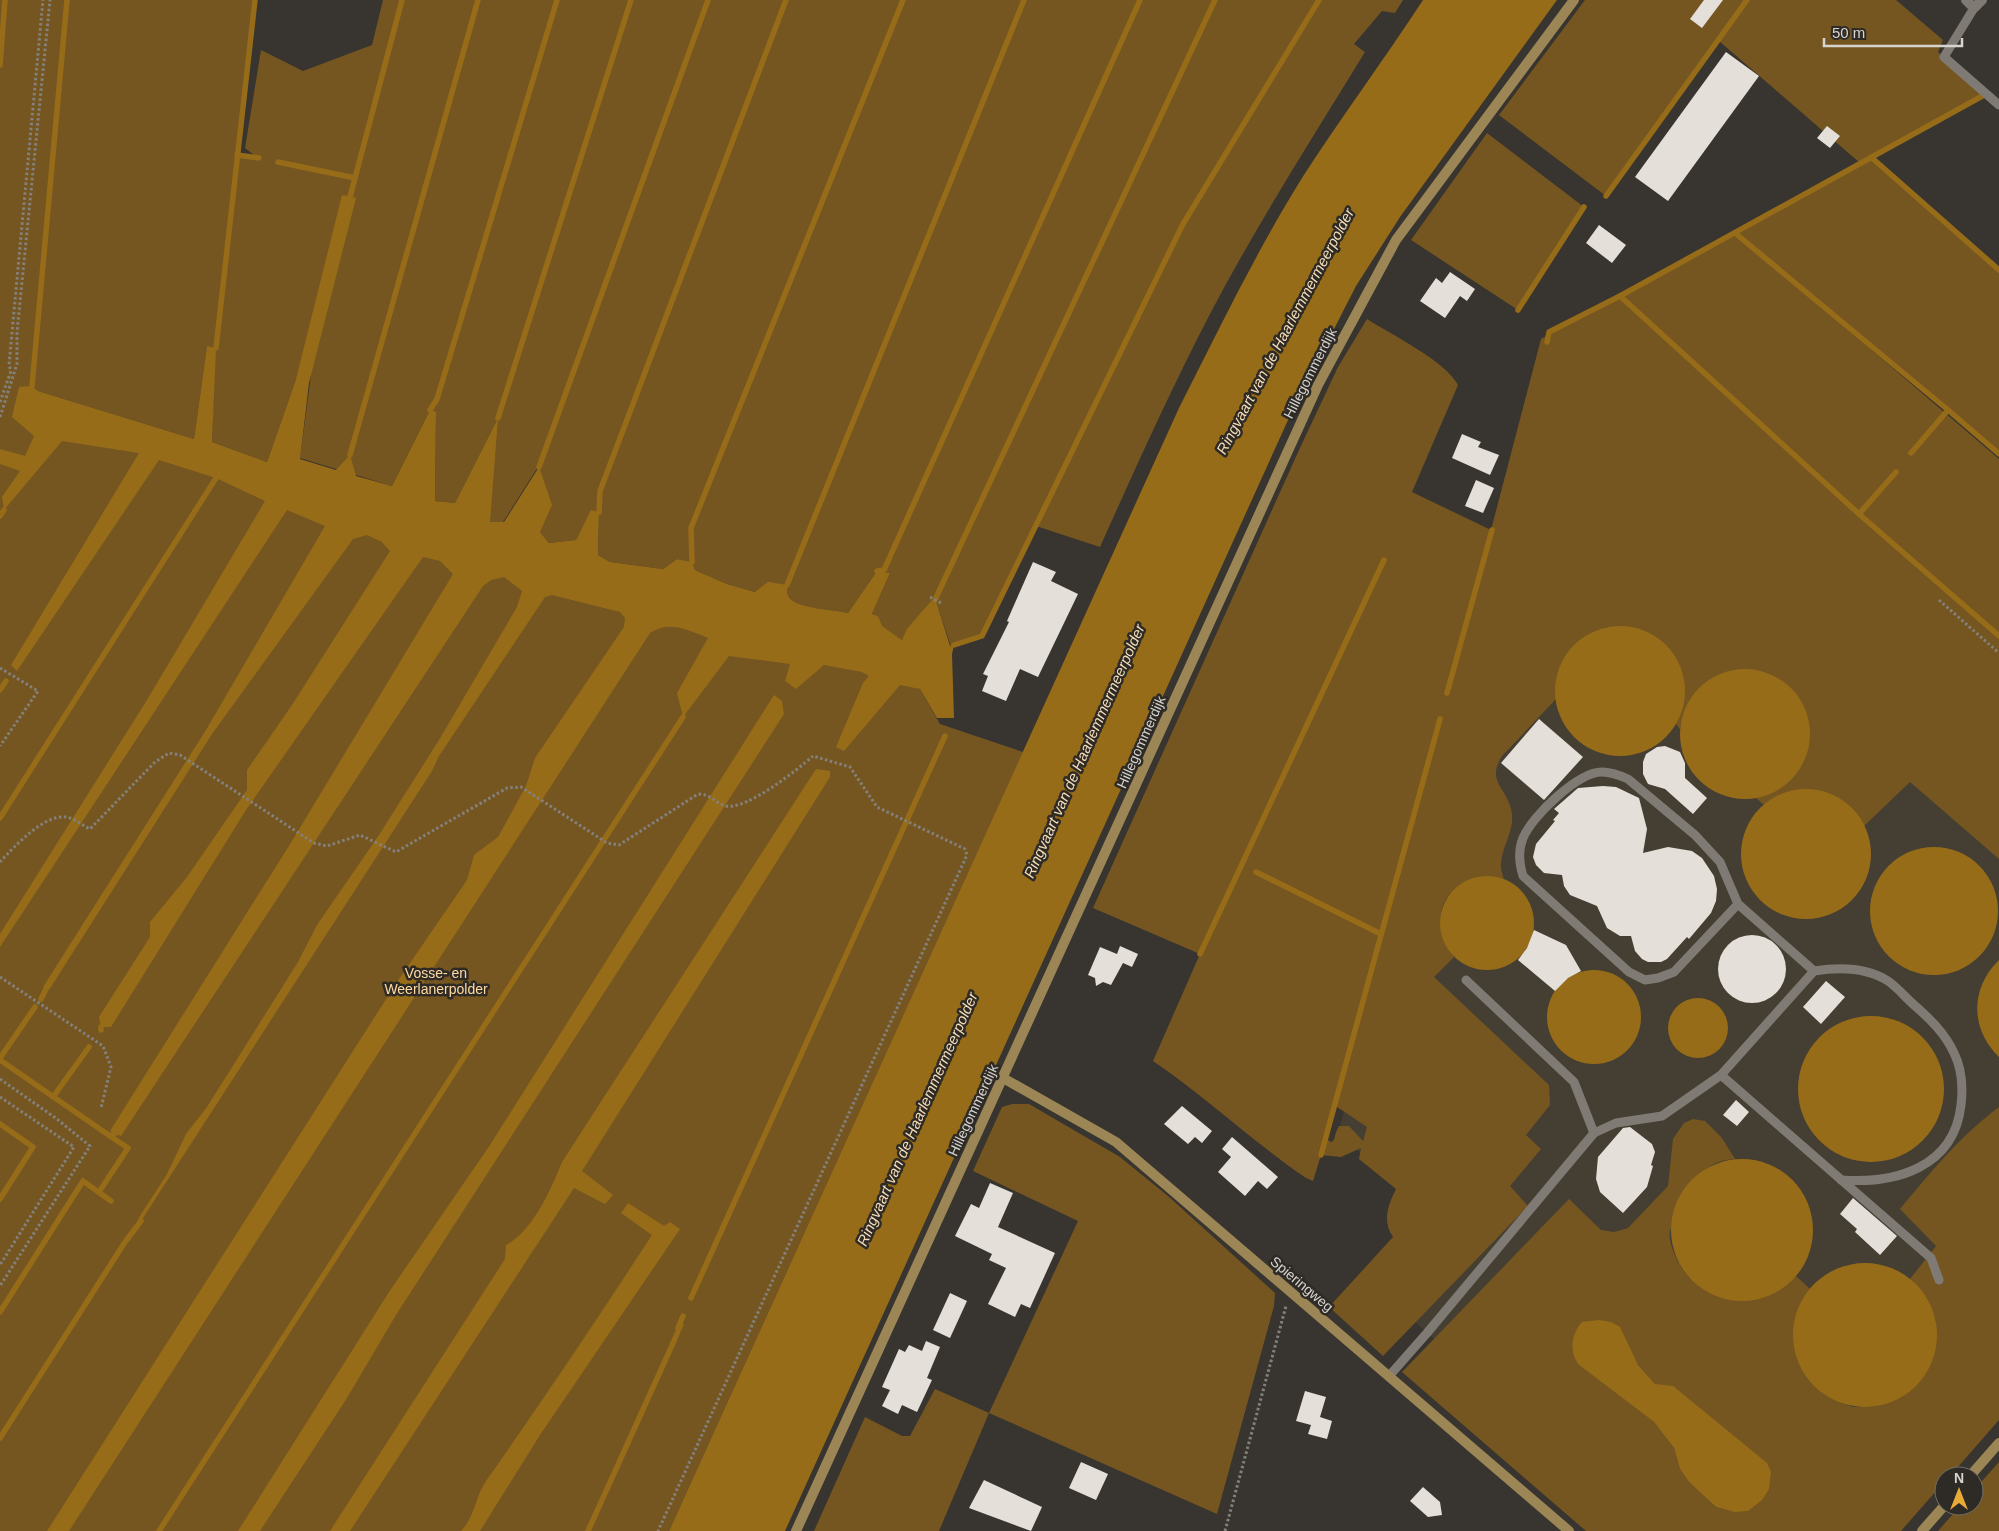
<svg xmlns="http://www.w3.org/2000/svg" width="1999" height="1531" font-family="Arial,sans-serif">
	<rect width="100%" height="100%" fill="#38342f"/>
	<!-- built -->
	<path fill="#453e32" d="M 1541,441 L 1999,848 L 1999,1390 L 1644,1531 L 1388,1297 L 1447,1234 L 1338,1132 Z"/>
	<!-- green -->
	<g fill="#755620" fill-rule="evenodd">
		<path d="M 0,0 L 255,0 L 237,155 L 258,158 L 245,148 L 261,50 L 303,71 L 372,45 L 383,0 L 1403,0 L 1395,13 L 1382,11 L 1354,44 L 1365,52 C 1312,139 1257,224 1210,314 C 1170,391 1135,469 1100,547 L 1036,526 L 982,636 L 951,647 L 937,604 L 931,601 L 902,640 L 881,626 L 878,616 L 872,614 L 890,573 L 877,571 L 848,613 C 835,610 801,608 792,600 C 787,597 787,591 787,585 L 755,592 L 727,584 L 695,570 L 692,562 L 677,559 L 663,569 L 610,562 L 598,555 L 599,512 L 591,511 L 576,540 L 549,543 L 540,532 L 538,467 L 503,522 L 489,522 L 497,420 L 455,503 L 435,501 L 436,413 L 430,410 L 392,486 L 300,458 L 311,375 L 296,379 L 267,462 L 212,442 L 215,348 L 207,347 L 194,439 L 38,391 L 33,387 L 31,403 L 920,689 L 940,724 L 1023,752 L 669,1531 L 0,1531 Z"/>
		<path d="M 1585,0 L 1896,0 L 1943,40 L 1938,52 L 1986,93 L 1871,157 L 1999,273 L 1999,454 L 1771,264 L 1999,459 L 1999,859 L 1910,782 L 1864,826 C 1843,789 1798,779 1764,805 L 1756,798 C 1855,774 1799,633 1717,679 C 1693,691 1685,702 1680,729 L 1676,724 C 1715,645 1603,587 1566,660 C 1559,674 1556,683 1556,699 L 1502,756 C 1485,783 1509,788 1512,814 C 1514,832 1502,846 1501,864 C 1500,868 1503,875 1504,879 C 1488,875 1481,879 1467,886 C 1462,889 1453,891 1449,895 C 1434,912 1441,942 1454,957 L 1434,977 L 1549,1085 L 1550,1105 L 1526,1135 L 1541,1149 L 1510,1186 L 1528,1206 L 1383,1356 L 1329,1307 L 1393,1237 C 1382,1221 1388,1205 1396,1189 L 1359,1159 L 1361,1148 L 1341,1157 L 1321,1155 L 1313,1181 L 1306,1178 C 1253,1142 1206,1097 1153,1061 L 1200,954 L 1093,908 L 1299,450 L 1338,367 L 1367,319 C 1390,334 1446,361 1458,385 L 1412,492 L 1491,530 L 1541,339 L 1860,163 L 1719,41 L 1606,196 L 1499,115 ZM 1334,1105 L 1367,1127 L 1363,1141 L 1349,1126 L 1339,1126 L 1336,1132 L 1334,1140 L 1331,1142 L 1325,1138 Z"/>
		<path d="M 1487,133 L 1584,207 L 1518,310 L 1411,240 Z"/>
		<path d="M 1012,1104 L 1029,1104 L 1120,1157 L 1168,1196 L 1275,1293 L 1274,1306 L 1217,1514 L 989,1413 L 939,1531 L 814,1531 L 865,1417 L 902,1436 L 910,1436 L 935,1389 L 989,1413 L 1078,1221 L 973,1171 L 1002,1107 Z"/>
		<path d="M 1999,1107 L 1999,1420 L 1950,1476 L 1944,1476 L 1944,1482 L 1901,1531 L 1586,1531 L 1402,1372 L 1569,1199 L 1601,1230 L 1614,1232 L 1628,1228 L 1668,1186 L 1673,1139 L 1684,1123 L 1693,1119 L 1705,1121 L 1722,1138 L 1735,1159 C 1707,1161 1703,1172 1691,1194 C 1685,1205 1673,1219 1670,1231 C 1668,1240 1674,1253 1677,1260 C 1700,1306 1762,1314 1796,1276 L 1810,1289 L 1802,1300 L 1841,1403 L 1853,1407 L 1878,1406 L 1936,1322 L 1927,1298 L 1910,1279 L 1936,1246 L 1900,1209 C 1931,1172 1960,1136 1999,1107 ZM 1630,1350 L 1638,1365 L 1655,1384 L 1734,1512 L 1716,1507 L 1689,1482 L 1680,1469 L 1674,1448 L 1654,1422 L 1579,1365 Z"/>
		<path d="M 1999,1462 L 1999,1531 L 1938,1531 L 1960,1506 L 1974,1506 L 1974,1490 Z"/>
	</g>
	<!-- water -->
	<g fill="#976c19">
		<path d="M 1423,0 L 1557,0 L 1400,217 L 1356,286 L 1293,409 L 785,1531 L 669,1531 L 1179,408 C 1218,331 1256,252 1302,178 C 1341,117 1384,60 1423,0 Z"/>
		<path d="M 342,195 L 356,198 L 309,383 L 300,459 L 336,470 L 350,455 L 356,476 L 392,486 L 430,410 L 436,412 L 435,501 L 455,503 L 498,418 L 490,522 L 504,522 L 539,467 L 552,505 L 540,532 L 549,543 L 576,540 L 591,510 L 599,512 L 598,555 L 610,562 L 663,569 L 677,559 L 692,562 L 695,570 L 727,584 L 755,592 L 768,582 L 787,585 C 787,591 787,597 792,600 C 801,608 835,610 848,613 L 877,571 L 890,573 L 872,614 L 878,616 L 882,626 L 902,640 L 907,629 L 931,601 L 937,604 L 950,646 L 954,645 L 952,654 L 954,718 L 937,718 L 920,689 L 900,685 L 844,751 L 836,747 L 863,683 L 869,676 L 862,672 L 824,665 L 796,689 L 785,681 L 790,664 L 729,656 L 683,717 L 677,693 L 708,638 C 688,630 669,620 650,633 L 69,1531 L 47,1531 L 397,982 L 467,880 L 474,855 L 498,837 L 526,786 L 535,758 L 624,627 L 625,618 L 620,612 L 552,595 L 545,597 L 439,756 L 432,771 L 141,1221 L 138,1219 L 167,1174 L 186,1134 L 207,1107 L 298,962 L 317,925 L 379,835 L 439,740 L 517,607 L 522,591 L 504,577 L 491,580 L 483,586 L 121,1136 L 110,1131 L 292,841 L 453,574 L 440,561 L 423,557 L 246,810 L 111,1027 L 101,1027 L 99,1017 L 150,937 L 150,922 L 187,877 L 247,790 L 247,770 L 292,705 L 390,551 L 382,542 L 367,535 L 353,539 L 212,734 L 49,990 L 43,987 L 206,730 L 325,526 L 287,510 L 0,947 L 0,934 L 147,700 L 265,501 L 216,478 L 159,460 L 17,671 L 11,665 L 139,453 L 62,441 L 4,510 L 2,497 L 20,471 L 0,464 L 0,449 L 25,456 L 34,436 L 12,417 L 19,387 L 32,386 L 38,391 L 194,439 L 207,346 L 216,348 L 212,442 L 267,462 L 296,379 Z"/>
		<circle cx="1620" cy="691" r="65"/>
		<circle cx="1745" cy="734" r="65"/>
		<path d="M 774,695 L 782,701 L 784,714 L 396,1315 L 347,1398 L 260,1531 L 238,1531 L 389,1292 L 490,1145 Z"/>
		<path d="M 816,769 L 830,771 L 830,777 L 582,1171 L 613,1195 L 605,1204 L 574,1188 L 350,1531 L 330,1531 L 505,1259 L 506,1245 C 533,1231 551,1189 562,1162 Z"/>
		<circle cx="1806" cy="854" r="65"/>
		<circle cx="1934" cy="911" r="64"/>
		<circle cx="1487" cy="923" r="47"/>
		<path d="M 1999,960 L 1999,1057 C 1970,1029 1970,988 1999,960 Z"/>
		<circle cx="1594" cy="1017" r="47"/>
		<circle cx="1698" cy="1028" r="30"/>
		<circle cx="1871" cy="1089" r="73"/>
		<circle cx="1742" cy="1230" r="71"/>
		<path d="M 628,1203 L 664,1226 L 670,1222 L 680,1229 L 540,1435 L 480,1531 L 461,1531 C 475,1517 475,1497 486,1481 C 543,1400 598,1318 652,1235 L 621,1213 Z"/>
		<circle cx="1865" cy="1335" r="72"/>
		<path d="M 1599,1320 L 1611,1322 L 1620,1327 L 1638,1365 L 1655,1384 L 1673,1386 L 1767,1463 L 1771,1472 L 1769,1489 L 1762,1500 L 1748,1511 L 1734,1512 L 1716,1507 L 1689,1482 L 1680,1469 L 1674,1448 L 1654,1422 L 1579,1365 C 1569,1351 1571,1335 1582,1322 Z"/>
		<path d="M 680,1321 L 684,1324 L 672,1352 L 591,1531 L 585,1531 Z"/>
	</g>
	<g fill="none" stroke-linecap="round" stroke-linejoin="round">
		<!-- stream -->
		<g stroke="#976c19" stroke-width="5.5">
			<path d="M 0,65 L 5,0"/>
			<path d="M 237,155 L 259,158"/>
			<path d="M 1871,157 L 1999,270"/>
			<path d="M 278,162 L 355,178"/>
			<path d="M 1606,196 L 1747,0"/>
			<path d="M 350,197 L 402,0"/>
			<path d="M 1735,233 L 1948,410 L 1911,453"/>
			<path d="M 1620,296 L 1986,94"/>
			<path d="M 1518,310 L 1584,207"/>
			<path d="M 1547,342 L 1549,332 L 1620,296 L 1859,514 L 1896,472"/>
			<path d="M 216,348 L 255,0"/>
			<path d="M 32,386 L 67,0"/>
			<path d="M 430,410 L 437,399 L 557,0"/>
			<path d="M 1948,410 L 1999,454"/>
			<path d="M 498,418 L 631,0"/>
			<path d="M 350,455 L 478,0"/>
			<path d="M 539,467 L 708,0"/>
			<path d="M 599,512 L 600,491 L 786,0"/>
			<path d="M 1859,514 L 1999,636"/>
			<path d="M 0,516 L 4,510"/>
			<path d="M 692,562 L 691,528 L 903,0"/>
			<path d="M 877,571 L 884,570 L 1140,0"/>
			<path d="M 787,585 L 1024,0"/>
			<path d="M 934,602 L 1215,0"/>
			<path d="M 954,645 L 982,636 L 1183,224 L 1319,0"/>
			<path d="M 0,690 L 6,681"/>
			<path d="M 1447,693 L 1492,530"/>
			<path d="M 0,818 L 216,478"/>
			<path d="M 1256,872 L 1381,934"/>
			<path d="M 1200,954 L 1384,560"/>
			<path d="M 41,999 L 46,989"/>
			<path d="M 101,1030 L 101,1027"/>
			<path d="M 0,1058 L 35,1007"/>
			<path d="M 0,1060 L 110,1136"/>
			<path d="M 53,1097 L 89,1047"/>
			<path d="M 0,1124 L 33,1147 L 0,1199"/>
			<path d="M 1321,1155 L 1440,719"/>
			<path d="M 99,1192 L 128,1148 L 110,1136 L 116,1133"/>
			<path d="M 691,1298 L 945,736"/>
			<path d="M 0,1312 L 83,1181 L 111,1201"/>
			<path d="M 678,1328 L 683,1316"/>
			<path d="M 0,1438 L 125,1242 L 141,1221"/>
			<path d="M 159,1531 L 683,717"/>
		</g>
	</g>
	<!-- building -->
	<g fill="#e4dfd8">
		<path d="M 1704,0 L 1723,0 L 1702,28 L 1690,19 Z"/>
		<path d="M 1726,52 L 1759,76 L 1668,201 L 1635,177 Z"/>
		<path d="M 1827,126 L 1840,136 L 1830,148 L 1817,138 Z"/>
		<path d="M 1599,225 L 1626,245 L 1612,263 L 1586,243 Z"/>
		<path d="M 1450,272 L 1475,289 L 1467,301 L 1460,296 L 1445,318 L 1420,301 L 1436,278 L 1442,283 Z"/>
		<path d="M 1462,434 L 1481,442 L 1478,447 L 1499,455 L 1490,475 L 1452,458 Z"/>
		<path d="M 1476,480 L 1494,488 L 1483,513 L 1465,506 Z"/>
		<path d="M 1033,562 L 1056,572 L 1051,581 L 1078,594 L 1038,677 L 1020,669 L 1006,701 L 982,691 L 988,676 L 983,674 L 1009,622 L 1007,621 Z"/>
		<path d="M 1539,719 L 1583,757 L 1544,800 L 1501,763 Z"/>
		<path d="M 1665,746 L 1680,752 L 1685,763 L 1685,778 L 1707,798 L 1693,814 L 1665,789 L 1648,784 L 1643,774 L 1643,762 L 1646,754 L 1657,747 Z"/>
		<path d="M 1603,786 L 1616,787 L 1639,798 L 1647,829 L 1643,853 L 1668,847 L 1692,851 L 1702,858 L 1714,876 L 1717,889 L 1716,901 L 1711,913 L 1689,939 L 1687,937 L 1667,959 L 1661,962 L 1648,962 L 1642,959 L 1635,951 L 1631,936 L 1620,936 L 1607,928 L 1597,906 L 1570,895 L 1564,886 L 1562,875 L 1544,873 L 1536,865 L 1533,857 L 1536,844 L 1555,821 L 1553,820 L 1559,813 L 1554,809 L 1578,788 Z"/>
		<path d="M 1534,930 L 1566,945 L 1581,971 L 1568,978 L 1555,991 L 1518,960 L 1527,948 Z"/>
		<circle cx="1752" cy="969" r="34"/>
		<path d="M 1120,946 L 1138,954 L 1132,967 L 1123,963 L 1111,985 L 1103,982 L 1096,986 L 1095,978 L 1088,975 L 1100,947 L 1117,954 Z"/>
		<path d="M 1826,981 L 1845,997 L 1821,1024 L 1803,1007 Z"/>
		<path d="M 1736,1100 L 1749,1112 L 1737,1126 L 1723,1115 Z"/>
		<path d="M 1182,1106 L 1212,1131 L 1202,1143 L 1195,1137 L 1188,1144 L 1164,1124 Z"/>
		<path d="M 1630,1127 L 1652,1144 L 1655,1152 L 1651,1165 L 1653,1166 L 1647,1187 L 1623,1213 L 1600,1192 L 1596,1179 L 1598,1157 L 1623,1128 Z"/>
		<path d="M 1232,1137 L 1278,1177 L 1267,1189 L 1258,1181 L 1245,1196 L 1218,1172 L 1231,1157 L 1222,1149 Z"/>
		<path d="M 990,1183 L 1013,1193 L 998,1227 L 1055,1253 L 1030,1308 L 1021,1304 L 1015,1317 L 988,1304 L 1006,1268 L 989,1260 L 992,1254 L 955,1236 L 971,1204 L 979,1208 Z"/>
		<path d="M 1853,1198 L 1897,1236 L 1880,1255 L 1855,1232 L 1857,1229 L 1840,1214 Z"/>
		<path d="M 950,1293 L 967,1301 L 950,1338 L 933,1330 Z"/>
		<path d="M 926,1341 L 940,1347 L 927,1378 L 932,1380 L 917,1412 L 902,1405 L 898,1414 L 882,1406 L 890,1390 L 882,1387 L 899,1349 L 905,1352 L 909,1345 L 922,1351 Z"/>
		<path d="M 1305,1391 L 1326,1397 L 1320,1417 L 1332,1421 L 1327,1439 L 1308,1434 L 1311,1425 L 1296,1421 Z"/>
		<path d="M 1081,1462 L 1108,1474 L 1096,1500 L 1069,1488 Z"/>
		<path d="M 984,1480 L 1042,1507 L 1031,1531 L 969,1508 Z"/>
		<path d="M 1423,1487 L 1440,1502 L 1442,1515 L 1428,1517 L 1410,1501 Z"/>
	</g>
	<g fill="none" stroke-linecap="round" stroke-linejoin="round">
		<!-- path -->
		<g stroke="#84817c" stroke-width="3" stroke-dasharray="2.5 2.5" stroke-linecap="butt">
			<path d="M 0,402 L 11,371 L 9,365 L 43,0"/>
			<path d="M 0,417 L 17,364 L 17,332 L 50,0"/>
			<path d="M 930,597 L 941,603"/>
			<path d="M 1939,600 L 1999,653"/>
			<path d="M 0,668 L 38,691 L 0,746"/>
			<path d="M 0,862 C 14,847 47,810 70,818 C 77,820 83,826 90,829 L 155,762 L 169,753 L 180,755 L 314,843 L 327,846 L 360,835 L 396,852 L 507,788 L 521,787 L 607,843 L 619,845 L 698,794 C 711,794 715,803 726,806 C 747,810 797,770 813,756 L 850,767 L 877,807 L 965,849 L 967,855 L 658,1531"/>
			<path d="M 0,977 L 103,1046 L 111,1067 L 101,1108"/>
			<path d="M 0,1079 L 57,1119 L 90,1146 L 0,1286"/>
			<path d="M 0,1097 L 74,1147 L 0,1265"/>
			<path d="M 1225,1531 L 1286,1306"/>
		</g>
		<!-- lane -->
		<g stroke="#7f7b74" stroke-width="9">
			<path d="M 1974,8 L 1944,57 L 1999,105"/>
			<path d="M 1814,971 C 1839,967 1866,967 1888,981 C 1897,987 1905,997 1913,1004 C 1929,1018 1945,1033 1954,1053 C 1962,1069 1963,1088 1961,1105 C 1954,1168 1895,1184 1841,1180"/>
			<path d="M 1466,980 L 1574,1082 L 1594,1133"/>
			<path d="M 1721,1075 L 1931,1258 L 1939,1280"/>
			<path d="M 1390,1375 L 1427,1333 L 1594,1133 L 1616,1123 L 1662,1116 L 1721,1075 L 1814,971 L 1738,904 L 1720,862 L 1695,835 L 1628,779 C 1619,775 1611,772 1602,772 C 1578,772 1532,816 1523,838 C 1518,850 1519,863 1523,876 L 1629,972 L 1645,980 L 1658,978 L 1674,972 L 1738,904"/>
		</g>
		<!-- street -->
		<path stroke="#7f7b74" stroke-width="10" d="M 1966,0 L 1974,8 L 1982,0"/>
		<!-- secondary -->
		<g stroke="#9c8655" stroke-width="10">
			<path d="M 1003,1078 L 1116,1142 L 1569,1531"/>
			<path d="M 1970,1476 L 1999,1443"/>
			<path d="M 796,1531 L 1318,385 L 1396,240 L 1574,0"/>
			<path d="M 1922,1531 L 1944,1506"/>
		</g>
	</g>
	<g text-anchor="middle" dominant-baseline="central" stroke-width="5" stroke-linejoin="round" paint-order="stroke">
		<!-- street labels -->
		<g font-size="14" fill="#d6d4d0" stroke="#2e2a25">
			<text transform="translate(1310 373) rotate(-63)">Hillegommerdijk</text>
			<text transform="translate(1141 742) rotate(-66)">Hillegommerdijk</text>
			<text transform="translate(973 1110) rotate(-65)">Hillegommerdijk</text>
			<text transform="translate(1302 1284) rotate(40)">Spieringweg</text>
		</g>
		<!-- park labels -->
		<g font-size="14" fill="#fedaa2" stroke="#2e2a25">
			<text x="436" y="973">Vosse- en<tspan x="436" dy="16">Weerlanerpolder</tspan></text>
		</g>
		<!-- water labels -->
		<g font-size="15" font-style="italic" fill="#f6deb9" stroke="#2e2a25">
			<text transform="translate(1285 331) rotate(-62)">Ringvaart van de Haarlemmermeerpolder</text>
			<text transform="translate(1084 751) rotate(-66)">Ringvaart van de Haarlemmermeerpolder</text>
			<text transform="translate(917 1119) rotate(-66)">Ringvaart van de Haarlemmermeerpolder</text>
		</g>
	</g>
	<!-- north arrow -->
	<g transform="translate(1959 1491)"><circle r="24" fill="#2e2a25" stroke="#716e69"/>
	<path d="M0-4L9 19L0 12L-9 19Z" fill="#e9ab38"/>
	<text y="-8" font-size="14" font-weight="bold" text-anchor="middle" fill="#d6d4d0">N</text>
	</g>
	<!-- scale -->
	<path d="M1824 38v8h138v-8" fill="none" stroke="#d6d4d0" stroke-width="2.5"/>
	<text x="1832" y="38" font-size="15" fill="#d6d4d0" stroke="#2e2a25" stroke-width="4" paint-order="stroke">50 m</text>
</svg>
